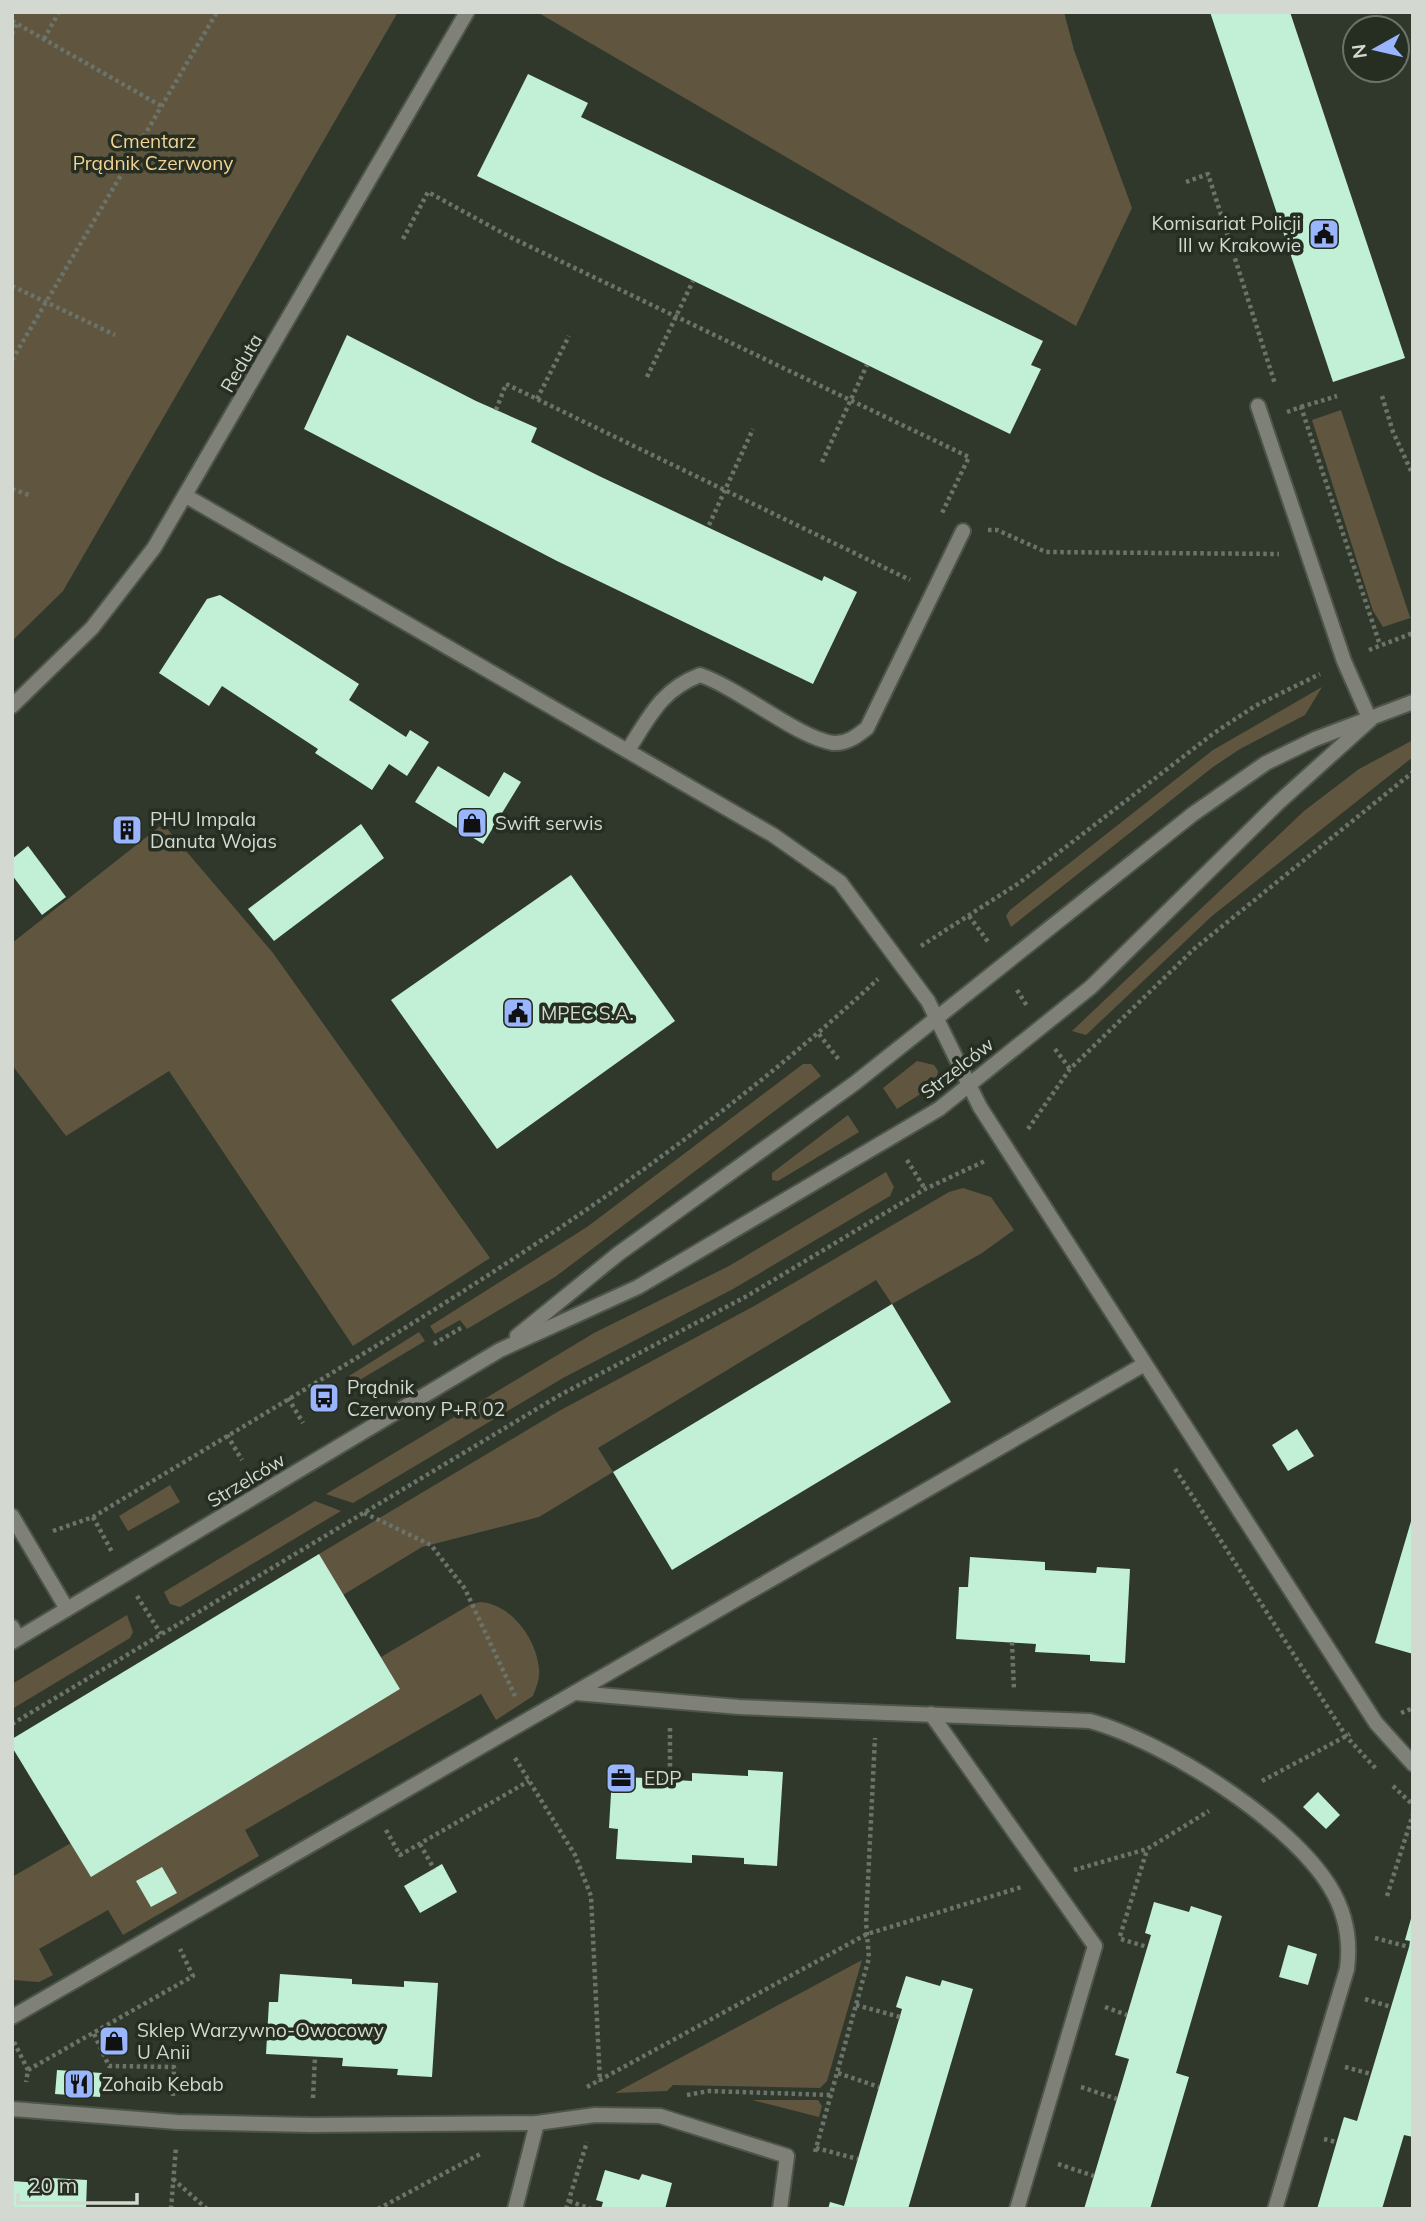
<svg xmlns="http://www.w3.org/2000/svg" width="1425" height="2221" font-family="Mulish,sans-serif">
	<rect width="100%" height="100%" fill="#30382c"/>
	<!-- green -->
	<g fill="#60553f">
		<path d="M 12,12 L 398,12 L 63,591 L 12,641 Z"/>
		<path d="M 537,12 L 1064,12 L 1074,50 L 1132,208 L 1076,326 Z"/>
		<path d="M 1341,410 L 1410,617 L 1413,617 L 1383,627 L 1373,611 L 1312,420 Z"/>
		<path d="M 1322,687 L 1305,715 L 1240,749 L 1213,767 L 1011,927 L 1006,916 L 1010,910 L 1213,750 Z"/>
		<path d="M 1413,740 L 1413,757 L 1212,916 L 1086,1035 L 1072,1031 L 1304,811 L 1359,769 Z"/>
		<path d="M 163,824 L 273,953 L 490,1258 L 353,1346 L 169,1071 L 66,1136 L 12,1065 L 12,943 Z"/>
		<path d="M 917,1061 L 934,1065 L 938,1071 L 936,1084 L 897,1109 L 883,1088 Z"/>
		<path d="M 803,1064 L 811,1064 L 821,1076 L 555,1277 L 467,1329 L 460,1320 L 435,1334 L 430,1326 L 587,1227 Z"/>
		<path d="M 848,1115 L 859,1132 L 778,1181 L 772,1180 L 772,1173 Z"/>
		<path d="M 886,1172 L 894,1187 L 890,1196 L 733,1289 L 563,1378 L 353,1503 L 326,1494 L 594,1333 L 729,1266 Z"/>
		<path d="M 963,1188 L 991,1197 L 1014,1230 L 982,1253 L 892,1304 L 876,1280 L 598,1448 L 613,1472 L 539,1517 L 422,1547 L 343,1595 L 319,1554 L 559,1411 L 756,1305 L 949,1192 Z"/>
		<path d="M 419,1332 L 425,1341 L 353,1384 L 349,1376 Z"/>
		<path d="M 170,1485 L 180,1502 L 128,1531 L 119,1516 Z"/>
		<path d="M 315,1501 L 341,1511 L 180,1607 L 170,1604 L 164,1592 Z"/>
		<path d="M 481,1602 C 511,1604 537,1640 539,1669 C 540,1679 536,1688 533,1696 L 496,1720 L 481,1694 L 245,1830 L 259,1856 L 123,1935 L 108,1910 L 39,1949 L 53,1975 L 39,1982 L 12,1980 L 12,1877 L 71,1843 L 91,1876 L 400,1689 L 381,1657 L 471,1604 Z"/>
		<path d="M 127,1615 L 133,1632 L 130,1638 L 12,1709 L 12,1684 Z"/>
		<path d="M 862,1960 L 827,2081 L 820,2088 L 673,2085 L 667,2091 L 615,2093 Z"/>
		<path d="M 752,2100 L 818,2100 L 822,2106 L 819,2117 Z"/>
	</g>
	<!-- building -->
	<g fill="#c1f0d7">
		<path d="M 1210,12 L 1290,12 L 1405,358 L 1333,382 Z"/>
		<path d="M 528,74 L 588,103 L 581,117 L 1043,341 L 1031,365 L 1041,369 L 1010,434 L 477,176 Z"/>
		<path d="M 347,335 L 476,401 L 537,428 L 531,442 L 599,476 L 822,581 L 824,576 L 857,592 L 813,684 L 557,561 L 304,429 Z"/>
		<path d="M 220,595 L 359,684 L 349,700 L 406,737 L 410,730 L 429,742 L 407,776 L 389,764 L 372,790 L 315,753 L 318,749 L 222,686 L 209,706 L 159,673 L 207,599 Z"/>
		<path d="M 438,766 L 489,797 L 504,772 L 521,782 L 483,844 L 415,802 Z"/>
		<path d="M 128,817 L 140,832 L 126,843 L 114,828 Z"/>
		<path d="M 361,824 L 384,858 L 274,941 L 248,909 Z"/>
		<path d="M 28,846 L 66,897 L 42,915 L 12,875 L 12,859 Z"/>
		<path d="M 571,875 L 675,1021 L 497,1149 L 391,1000 Z"/>
		<path d="M 892,1304 L 951,1402 L 672,1570 L 613,1472 Z"/>
		<path d="M 1297,1429 L 1314,1456 L 1288,1471 L 1272,1445 Z"/>
		<path d="M 1412,1518 L 1413,1518 L 1413,1654 L 1375,1643 Z"/>
		<path d="M 319,1554 L 400,1689 L 91,1877 L 12,1747 L 12,1739 Z"/>
		<path d="M 970,1557 L 1045,1562 L 1045,1570 L 1096,1573 L 1097,1567 L 1130,1569 L 1125,1663 L 1090,1661 L 1090,1655 L 1035,1652 L 1036,1644 L 956,1639 L 959,1587 L 968,1587 Z"/>
		<path d="M 748,1770 L 783,1772 L 777,1866 L 744,1864 L 744,1858 L 692,1855 L 692,1863 L 616,1859 L 618,1829 L 609,1828 L 612,1776 L 692,1781 L 692,1773 L 748,1776 Z"/>
		<path d="M 1318,1792 L 1340,1815 L 1326,1829 L 1303,1807 Z"/>
		<path d="M 442,1864 L 457,1892 L 420,1913 L 404,1886 Z"/>
		<path d="M 162,1867 L 177,1893 L 151,1907 L 136,1881 Z"/>
		<path d="M 1154,1902 L 1189,1912 L 1191,1906 L 1222,1916 L 1176,2073 L 1189,2077 L 1150,2209 L 1084,2209 L 1129,2059 L 1115,2055 L 1151,1935 L 1145,1933 Z"/>
		<path d="M 1412,1915 L 1413,2137 L 1404,2135 L 1382,2209 L 1317,2209 L 1344,2117 L 1357,2121 L 1409,1947 L 1410,1941 L 1405,1940 Z"/>
		<path d="M 1288,1945 L 1317,1954 L 1308,1985 L 1279,1977 Z"/>
		<path d="M 280,1974 L 352,1979 L 352,1984 L 404,1987 L 404,1981 L 438,1983 L 432,2077 L 397,2075 L 398,2069 L 342,2066 L 343,2058 L 266,2054 L 269,2002 L 278,2002 Z"/>
		<path d="M 906,1976 L 940,1986 L 942,1980 L 973,1989 L 908,2209 L 828,2209 L 830,2202 L 844,2206 L 902,2009 L 896,2007 Z"/>
		<path d="M 115,2029 L 125,2047 L 114,2053 L 104,2035 Z"/>
		<path d="M 57,2070 L 102,2073 L 100,2097 L 55,2094 Z"/>
		<path d="M 605,2170 L 639,2180 L 642,2174 L 672,2183 L 665,2209 L 601,2209 L 603,2202 L 596,2200 Z"/>
		<path d="M 52,2178 L 87,2180 L 86,2209 L 12,2209 L 12,2181 L 53,2184 Z"/>
	</g>
	<g fill="none" stroke-linecap="round" stroke-linejoin="round">
		<!-- service casing -->
		<g stroke="#4d554a" stroke-width="18">
			<g id="service">
				<path d="M 1258,406 L 1344,661 L 1370,720"/>
				<path d="M 628,750 C 650,716 661,690 700,675 C 741,689 796,737 833,743 C 847,744 857,736 867,728 L 963,531"/>
				<path d="M 12,1627 L 18,1638"/>
				<path d="M 576,1693 L 739,1707 L 1090,1721 C 1163,1741 1290,1821 1330,1887 C 1346,1913 1351,1939 1347,1969 L 1275,2209"/>
				<path d="M 931,1714 L 1095,1946 L 1017,2209"/>
				<path d="M 12,2017 L 1143,1365"/>
				<path d="M 12,2109 L 177,2122 L 312,2125 L 537,2123 L 595,2115 L 660,2116 L 787,2156 L 780,2209"/>
				<path d="M 515,2209 L 537,2123"/>
			</g>
		</g>
		<!-- minor casing -->
		<g stroke="#4d554a" stroke-width="18">
			<g id="minor">
				<path d="M 186,496 L 773,835 L 840,882 L 928,1001 L 980,1107 L 1376,1723 L 1413,1764"/>
				<path d="M 12,706 L 92,628 L 154,548 L 467,12"/>
				<path d="M 12,1516 L 67,1609"/>
			</g>
		</g>
		<!-- tertiary casing -->
		<g stroke="#4d554a" stroke-width="18">
			<g id="tertiary">
				<path d="M 517,1336 L 618,1254 L 855,1083 L 1193,814 L 1266,763 L 1315,739 L 1413,702"/>
				<path d="M 12,1642 L 500,1350 L 638,1287 L 939,1109 L 1091,987 L 1279,802 L 1370,720"/>
			</g>
		</g>
		<!-- path -->
		<g stroke="#6c7369" stroke-width="4.5" stroke-dasharray="3.5 3.5" stroke-linecap="butt">
			<path d="M 12,21 L 163,107"/>
			<path d="M 12,34 L 17,23"/>
			<path d="M 44,39 L 59,12"/>
			<path d="M 1186,182 L 1208,174 L 1275,384"/>
			<path d="M 403,239 L 428,192 L 510,237 L 969,457 L 942,513"/>
			<path d="M 12,286 L 115,335"/>
			<path d="M 12,360 L 217,12"/>
			<path d="M 647,377 L 693,281"/>
			<path d="M 1382,396 L 1393,432 L 1413,475"/>
			<path d="M 537,399 L 569,336"/>
			<path d="M 1301,407 L 1337,396"/>
			<path d="M 496,410 L 506,384 L 910,580"/>
			<path d="M 1287,412 L 1301,407 L 1380,645"/>
			<path d="M 822,462 L 867,365"/>
			<path d="M 12,489 L 29,495"/>
			<path d="M 709,525 L 753,429"/>
			<path d="M 988,530 L 997,530 L 1046,552 L 1279,554"/>
			<path d="M 1369,650 L 1413,633"/>
			<path d="M 969,916 L 989,943"/>
			<path d="M 921,946 L 1019,883 L 1214,733 L 1255,706 L 1320,674"/>
			<path d="M 1017,990 L 1027,1006"/>
			<path d="M 819,1034 L 839,1060"/>
			<path d="M 1055,1049 L 1070,1069"/>
			<path d="M 1028,1129 L 1070,1069 L 1194,949 L 1413,772"/>
			<path d="M 907,1160 L 925,1189"/>
			<path d="M 434,1344 L 461,1328"/>
			<path d="M 288,1398 L 303,1423"/>
			<path d="M 227,1435 L 242,1460"/>
			<path d="M 1175,1469 L 1346,1736 L 1377,1770"/>
			<path d="M 364,1513 L 431,1545 L 465,1589 L 515,1696"/>
			<path d="M 93,1517 L 112,1552"/>
			<path d="M 53,1531 L 93,1517 C 363,1353 645,1196 878,979"/>
			<path d="M 137,1596 L 161,1634"/>
			<path d="M 1012,1642 L 1014,1690"/>
			<path d="M 1401,1713 L 1413,1708"/>
			<path d="M 12,1724 L 560,1395 L 747,1296 L 925,1189 L 985,1161"/>
			<path d="M 670,1728 L 670,1780"/>
			<path d="M 515,1758 L 575,1855 L 591,1896 L 600,2082"/>
			<path d="M 1262,1781 L 1350,1734"/>
			<path d="M 1393,1786 L 1413,1805"/>
			<path d="M 386,1830 L 400,1855 L 529,1781"/>
			<path d="M 420,1844 L 434,1869"/>
			<path d="M 1074,1870 L 1147,1849 L 1209,1811"/>
			<path d="M 1387,1896 L 1413,1814"/>
			<path d="M 1120,1936 L 1147,1850"/>
			<path d="M 1375,1938 L 1409,1947"/>
			<path d="M 1121,1939 L 1147,1947"/>
			<path d="M 1365,1999 L 1391,2007"/>
			<path d="M 856,2005 L 900,2017"/>
			<path d="M 1105,2007 L 1127,2015"/>
			<path d="M 94,2034 L 109,2066 L 174,2067 L 173,2096"/>
			<path d="M 14,2042 L 28,2070 L 26,2082"/>
			<path d="M 1345,2067 L 1371,2074"/>
			<path d="M 28,2070 L 193,1976 L 180,1949"/>
			<path d="M 838,2073 L 879,2087"/>
			<path d="M 587,2087 L 867,1934 L 1022,1887"/>
			<path d="M 1081,2087 L 1117,2099"/>
			<path d="M 687,2095 L 709,2091 L 831,2095"/>
			<path d="M 313,2098 L 315,2057"/>
			<path d="M 1324,2139 L 1336,2142"/>
			<path d="M 816,2148 L 858,2159"/>
			<path d="M 815,2152 L 869,1958 L 866,1922 L 875,1738"/>
			<path d="M 1058,2164 L 1094,2176"/>
			<path d="M 173,2179 L 207,2209"/>
			<path d="M 569,2201 L 591,2209"/>
			<path d="M 171,2209 L 176,2147"/>
			<path d="M 378,2209 L 482,2153"/>
			<path d="M 566,2209 L 587,2142"/>
		</g>
		<!-- service -->
		<use href="#service" stroke="#7f8078" stroke-width="14"/>
		<!-- minor -->
		<use href="#minor" stroke="#7f8078" stroke-width="14"/>
		<!-- tertiary -->
		<use href="#tertiary" stroke="#7f8078" stroke-width="14"/>
	</g>
	<!-- icons -->
	<defs>
		<g id="civic-square" transform="scale(1.575)"><rect x="-9" y="-9" width="18" height="18" rx="4" fill="#99b5fd" stroke="#262e22"/><path d="M-.6-6.5H3V-4.5H.6V-3L4-1V1h2V6H-6V1h2V-1L-.6-3ZM-1.2 2.5V6h2.4V2.5Z" fill="#111"/></g>
		<g id="shop-square" transform="scale(1.575)"><rect x="-9" y="-9" width="18" height="18" rx="4" fill="#99b5fd" stroke="#262e22"/><path d="M-5-2.5h2.3a2.7 3.5 0 0 1 5.4 0H5L5.5 6h-11ZM-1.5-2.5h3a1.5 2.3 0 0 0-3 0Z" fill="#111"/></g>
		<g id="building-square" transform="scale(1.575)"><rect x="-9" y="-9" width="18" height="18" rx="4" fill="#99b5fd" stroke="#262e22"/><path d="M-4-6H4V6H1V3H-1V6H-4ZM-2.5-4.3h1.7v1.8h-1.7ZM.8-4.3h1.7v1.8H.8ZM-2.5-1h1.7V.8h-1.7ZM.8-1h1.7V.8H.8Z" fill="#111"/></g>
		<g id="bus-square" transform="scale(1.575)"><rect x="-9" y="-9" width="18" height="18" rx="4" fill="#99b5fd" stroke="#262e22"/><path d="M-5-6H5V4H4V6H2V4H-2V6H-4V4H-5ZM-3.5-4V0h7V-4ZM-3.5 1.2v1.5H-2V1.2ZM2 1.2v1.5H3.5V1.2Z" fill="#111"/></g>
		<g id="office-square" transform="scale(1.575)"><rect x="-9" y="-9" width="18" height="18" rx="4" fill="#99b5fd" stroke="#262e22"/><path d="M-6-3h4V-5.5h4V-3h4V5H-6ZM-1-4.5V-3h2v-1.5ZM-6 0V1H6V0Z" fill="#111"/></g>
		<g id="restaurant-square" transform="scale(1.575)"><rect x="-9" y="-9" width="18" height="18" rx="4" fill="#99b5fd" stroke="#262e22"/><path d="M-5-6h1v4h1v-4h1v4h1v-4h1v5L-1.5 .5V6h-2V.5L-5-1ZM5-6V6H3V1.5H1.5Q1.5-4 5-6Z" fill="#111"/></g>
	</defs>
	<g fill-rule="evenodd">
		<use href="#civic-square" x="1324" y="234"/>
		<use href="#shop-square" x="472" y="823"/>
		<use href="#building-square" x="127" y="830"/>
		<use href="#civic-square" x="518" y="1013"/>
		<use href="#bus-square" x="324" y="1398"/>
		<use href="#office-square" x="621" y="1778"/>
		<use href="#shop-square" x="114" y="2041"/>
		<use href="#restaurant-square" x="79" y="2084"/>
	</g>
	<g text-anchor="middle" dominant-baseline="central" stroke-width="7" stroke-linejoin="round" paint-order="stroke">
		<!-- park labels -->
		<g font-size="19" fill="#f5d394" stroke="#262e22">
			<text x="153" y="141">Cmentarz<tspan x="153" dy="22">Prądnik Czerwony</tspan></text>
		</g>
		<!-- poi labels -->
		<g font-size="19" fill="#d3d9d1" stroke="#262e22" text-anchor="start">
			<text x="1301" y="223" text-anchor="end">Komisariat Policji<tspan x="1301" dy="22">III w Krakowie</tspan></text>
			<text x="150" y="819">PHU Impala<tspan x="150" dy="22">Danuta Wojas</tspan></text>
			<text x="495" y="823">Swift serwis</text>
			<text x="541" y="1013">MPEC S.A.</text>
			<text x="347" y="1387">Prądnik<tspan x="347" dy="22">Czerwony P+R 02</tspan></text>
			<text x="644" y="1778">EDP</text>
			<text x="137" y="2030">Sklep Warzywno-Owocowy<tspan x="137" dy="22">U Anii</tspan></text>
			<text x="102" y="2084">Zohaib Kebab</text>
		</g>
		<!-- street labels -->
		<g font-size="19" fill="#d3d9d1" stroke="#262e22">
			<text transform="translate(241 363) rotate(-60)">Reduta</text>
			<text transform="translate(957 1068) rotate(-38)">Strzelców</text>
			<text transform="translate(246 1480) rotate(-31)">Strzelców</text>
		</g>
	</g>
	<!-- border -->
	<rect width="1425" height="2221" fill="none" stroke="#d3d9d1" stroke-width="28"/>
	<!-- north arrow -->
	<g transform="translate(1376 49) rotate(262)"><circle r="33" fill="#262e22" stroke="#6b7268" stroke-width="2"/>
	<path d="M0-5L12 26L0 18L-12 26Z" fill="#99b5fd"/>
	<text y="-10" font-size="19" font-weight="bold" text-anchor="middle" fill="#d3d9d1">N</text>
	</g>
	<!-- scale -->
	<path d="M18 2193v10h119v-10" fill="none" stroke="#d3d9d1" stroke-width="3.5"/>
	<text x="28" y="2193" font-size="21" fill="#d3d9d1" stroke="#262e22" stroke-width="5" paint-order="stroke">20 m</text>
</svg>
